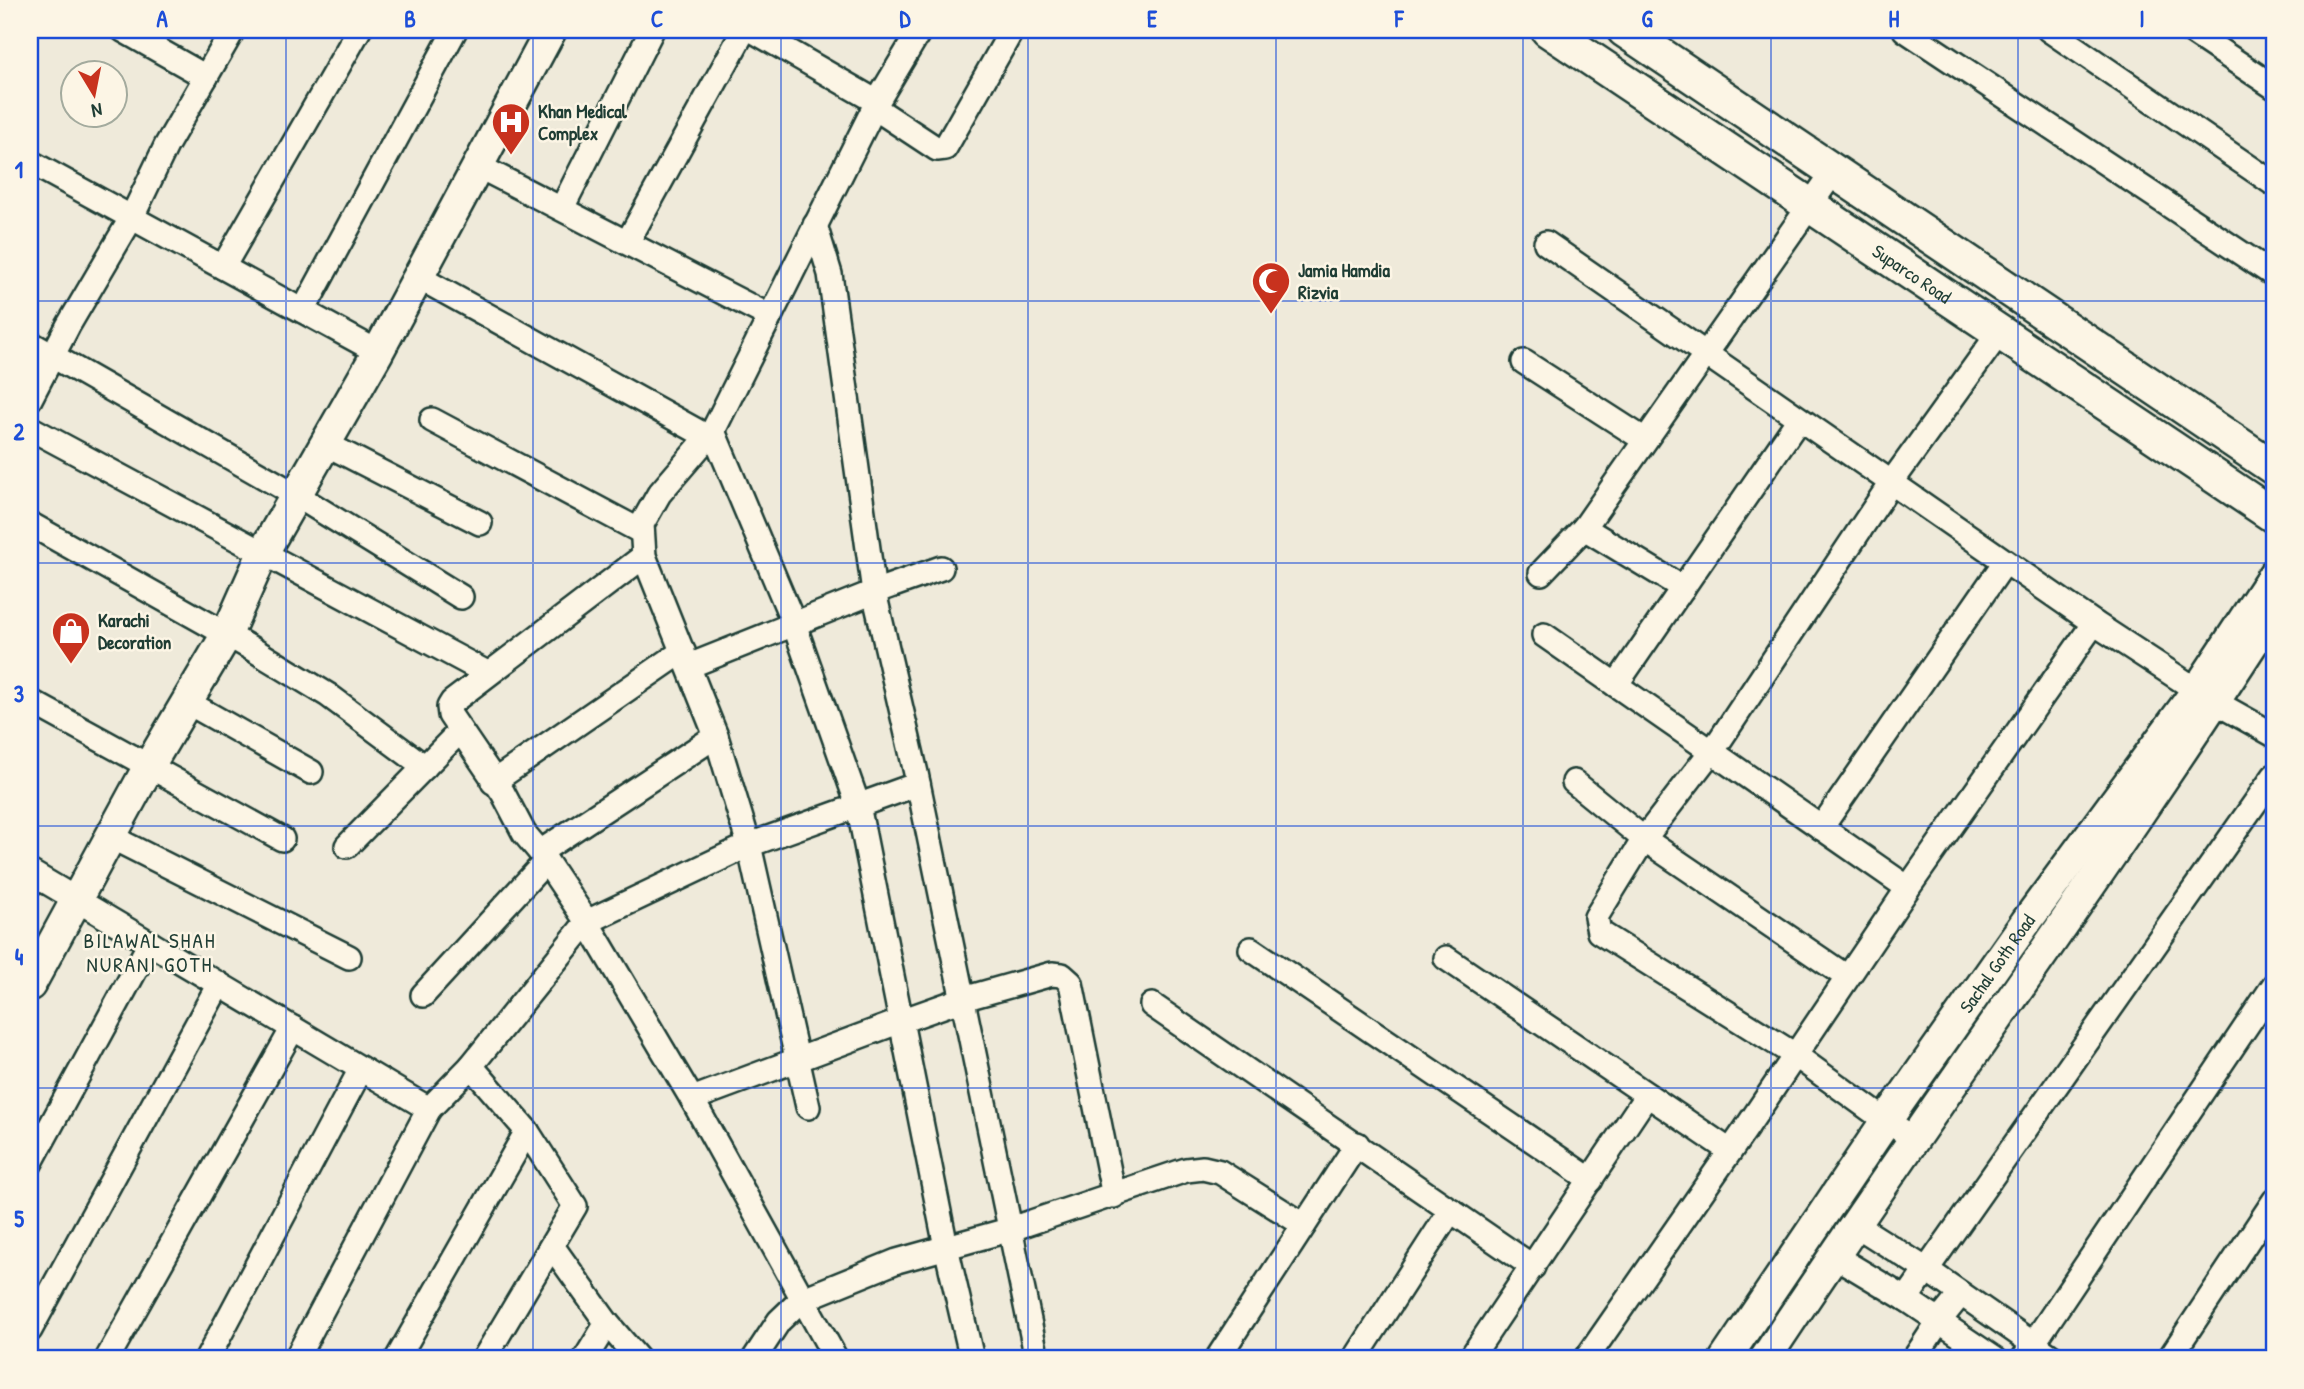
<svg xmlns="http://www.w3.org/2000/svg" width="2304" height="1389" font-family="'Patrick Hand',sans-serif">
	<rect width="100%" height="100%" fill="#efeada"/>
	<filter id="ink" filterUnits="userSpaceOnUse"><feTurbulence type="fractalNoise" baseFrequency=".0143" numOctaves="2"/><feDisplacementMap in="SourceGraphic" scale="14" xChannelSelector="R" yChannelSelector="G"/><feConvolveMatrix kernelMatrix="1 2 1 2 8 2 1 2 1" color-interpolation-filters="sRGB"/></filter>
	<g filter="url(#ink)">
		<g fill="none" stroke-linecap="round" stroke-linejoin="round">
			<!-- minor casing -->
			<g stroke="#1f3d34" stroke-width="28">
				<g id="minor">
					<path d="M 123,30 L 206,77"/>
					<path d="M 752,30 L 877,102"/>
					<path d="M 1905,30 L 2274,275"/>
					<path d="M 2049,30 L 2274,184"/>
					<path d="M 2189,30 L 2274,87"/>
					<path d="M 875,108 L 937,149 L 945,148 L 1012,30"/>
					<path d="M 30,162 L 378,352"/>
					<path d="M 478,166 L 769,316"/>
					<path d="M 562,208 L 652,30"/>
					<path d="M 815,225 L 830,274 L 874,592 L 916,773 L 1037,1359"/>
					<path d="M 628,241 L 744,30"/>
					<path d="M 1546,243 L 2094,623 L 2215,702 L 2274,735"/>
					<path d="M 223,267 L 359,30"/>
					<path d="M 418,277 L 708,437"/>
					<path d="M 303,311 L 455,30"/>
					<path d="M 30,343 L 296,495 L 461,597"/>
					<path d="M 1524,362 L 1645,440"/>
					<path d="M 30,399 L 68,326 L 132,217 L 166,146 L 233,30"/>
					<path d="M 432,420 L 642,532"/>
					<path d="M 30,428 L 487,673"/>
					<path d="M 713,431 L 794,624 L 858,805 L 946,1247 L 972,1359"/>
					<path d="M 326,444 L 480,523"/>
					<path d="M 30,524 L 249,647 L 328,695 L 425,767"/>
					<path d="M 1584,528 L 1683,588"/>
					<path d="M 644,556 L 452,702 L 449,707 L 450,715 L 503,793 L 524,833 L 540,852 L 587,922 L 692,1099 L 836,1359"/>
					<path d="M 1541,573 L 1584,528 L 1834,171"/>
					<path d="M 1544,635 L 1908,888"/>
					<path d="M 689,666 L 874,592 L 941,568"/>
					<path d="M 1616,685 L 1799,419"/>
					<path d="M 30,701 L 282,839"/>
					<path d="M 187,702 L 311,772"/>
					<path d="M 493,782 L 683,651"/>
					<path d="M 1574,782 L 1644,839 L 1847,977"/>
					<path d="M 1821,828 L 2005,562"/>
					<path d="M 109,836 L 349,957"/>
					<path d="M 347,846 L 460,731"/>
					<path d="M 540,852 L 716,736"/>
					<path d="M 30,872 L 429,1109 L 471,1066"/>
					<path d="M 1251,949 L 1591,1180"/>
					<path d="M 1446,958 L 1730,1151"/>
					<path d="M 423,995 L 546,861"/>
					<path d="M 1152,1005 L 1533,1267"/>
					<path d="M 692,1099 L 901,1021 L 963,999 L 1052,974 L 1062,975 L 1071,983 L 1114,1196"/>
					<path d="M 808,1107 L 749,845 L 716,736 L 644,556 L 642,524 L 659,494 L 713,431 L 877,102 L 920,30"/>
					<path d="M 1914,1138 L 1886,1121 L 1795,1055 L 1599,932 L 1596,917 L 1644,839 L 1720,740 L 1891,483 L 1999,333"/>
					<path d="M 30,1164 L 150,943"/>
					<path d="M 1856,1225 L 1927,1270 L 2055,1359"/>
					<path d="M 552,1246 L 607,1323 L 585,1359"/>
					<path d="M 1833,1255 L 1906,1299 L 1995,1359"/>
					<path d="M 1906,1299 L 2274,776"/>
					<path d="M 607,1323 L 638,1359"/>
					<path d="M 30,1330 L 219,984"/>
					<path d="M 107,1359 L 293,1028"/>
					<path d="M 207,1359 L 361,1069"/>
					<path d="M 296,1359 L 429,1109"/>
					<path d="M 397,1359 L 527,1131"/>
					<path d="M 484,1359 L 575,1206 L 527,1131 L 471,1066 L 587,922 L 749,845 L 918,784"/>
					<path d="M 754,1359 L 779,1321 L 801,1300 L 897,1261 L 1008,1230 L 1186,1170 L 1203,1168 L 1220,1172 L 1304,1225"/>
					<path d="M 1217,1359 L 1357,1144"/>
					<path d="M 1355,1359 L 1451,1210"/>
					<path d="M 1470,1359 L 1647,1095"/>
					<path d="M 1586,1359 L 1745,1130 L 1908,888 L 2094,623"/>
					<path d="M 1914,1359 L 1939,1321 L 1961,1294"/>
					<path d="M 2023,1359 L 2274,985"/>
					<path d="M 2169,1359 L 2274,1201"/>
				</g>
			</g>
			<!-- tertiary casing -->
			<g stroke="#1f3d34" stroke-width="35">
				<g id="tertiary">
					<path d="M 30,985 L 149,766 L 227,634 L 263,553 L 378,352 L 551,30"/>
					<path id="s1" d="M 1725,1359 L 1886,1121 L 2026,922 L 2198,689 L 2274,574"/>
					<path d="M 1765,1359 C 1931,1107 2111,865 2274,610"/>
				</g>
			</g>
			<!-- secondary casing -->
			<g stroke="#1f3d34" stroke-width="38">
				<g id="secondary">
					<path id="s2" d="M 1548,30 L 2274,516"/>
					<path d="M 1624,30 L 2274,468"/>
				</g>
			</g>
			<!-- minor -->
			<use href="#minor" stroke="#fcf5e5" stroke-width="23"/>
			<!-- tertiary -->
			<use href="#tertiary" stroke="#fcf5e5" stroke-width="30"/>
			<!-- secondary -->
			<use href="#secondary" stroke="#fcf5e5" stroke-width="33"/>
		</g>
	</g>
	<!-- grid -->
	<path fill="none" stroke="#1d4ed8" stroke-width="2" stroke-opacity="0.55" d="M 286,30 L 286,1359M 533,30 L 533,1359M 781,30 L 781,1359M 1028,30 L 1028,1359M 1276,30 L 1276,1359M 1523,30 L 1523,1359M 1771,30 L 1771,1359M 2018,30 L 2018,1359M 30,301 L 2274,301M 30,563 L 2274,563M 30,826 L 2274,826M 30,1088 L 2274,1088"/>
	<!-- icons -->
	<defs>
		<g id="hospital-pin" transform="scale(2.0125)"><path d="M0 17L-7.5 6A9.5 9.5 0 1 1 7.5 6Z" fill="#c8321e" stroke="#fcf5e5"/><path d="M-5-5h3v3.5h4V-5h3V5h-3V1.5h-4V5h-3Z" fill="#fff"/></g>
		<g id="mosque-pin" transform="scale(2.0125)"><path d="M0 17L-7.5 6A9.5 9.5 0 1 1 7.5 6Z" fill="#c8321e" stroke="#fcf5e5"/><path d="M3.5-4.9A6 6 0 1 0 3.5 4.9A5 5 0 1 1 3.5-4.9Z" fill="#fff"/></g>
		<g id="shop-pin" transform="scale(2.0125)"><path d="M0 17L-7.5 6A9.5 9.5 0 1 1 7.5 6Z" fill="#c8321e" stroke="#fcf5e5"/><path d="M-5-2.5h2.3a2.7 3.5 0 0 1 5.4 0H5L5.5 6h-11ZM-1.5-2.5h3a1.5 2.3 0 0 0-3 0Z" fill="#fff"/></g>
	</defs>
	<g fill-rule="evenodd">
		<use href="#hospital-pin" x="511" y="122"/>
		<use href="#mosque-pin" x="1271" y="281"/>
		<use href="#shop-pin" x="71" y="631"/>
	</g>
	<g text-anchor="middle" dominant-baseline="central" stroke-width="5" stroke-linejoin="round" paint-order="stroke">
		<!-- poi labels -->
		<g font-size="19" font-weight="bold" fill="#1f3d34" stroke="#fcf5e5" text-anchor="start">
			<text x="538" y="111">Khan Medical<tspan x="538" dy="22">Complex</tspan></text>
			<text x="1298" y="270">Jamia Hamdia<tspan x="1298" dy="22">Rizvia</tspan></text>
			<text x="98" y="620">Karachi<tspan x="98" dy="22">Decoration</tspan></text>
		</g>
		<!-- street labels -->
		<g font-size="19" fill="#1f3d34" stroke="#fcf5e5">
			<text stroke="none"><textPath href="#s2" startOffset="438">Suparco Road</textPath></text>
			<text stroke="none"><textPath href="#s1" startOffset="480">Sachal Goth Road</textPath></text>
		</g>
		<!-- neighbourhood labels -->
		<g font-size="21" letter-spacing="2" fill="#1f3d34" stroke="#fcf5e5">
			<text x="150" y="940">BILAWAL SHAH<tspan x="150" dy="24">NURANI GOTH</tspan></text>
		</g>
	</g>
	<!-- margin -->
	<rect width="2304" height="1389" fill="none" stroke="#fcf5e5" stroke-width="77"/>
	<!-- north arrow -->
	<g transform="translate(94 94) rotate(170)"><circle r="33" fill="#fcf5e5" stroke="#a4ab9e" stroke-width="2"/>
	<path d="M0-5L12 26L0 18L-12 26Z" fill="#c8321e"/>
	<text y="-10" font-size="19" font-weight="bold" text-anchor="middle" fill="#1f3d34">N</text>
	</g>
	<rect x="38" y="38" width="2228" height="1312" fill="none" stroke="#1d4ed8" stroke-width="2.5"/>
	<g font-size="23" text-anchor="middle" font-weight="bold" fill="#1d4ed8">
		<text x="162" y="27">A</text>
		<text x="410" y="27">B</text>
		<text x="657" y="27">C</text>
		<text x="905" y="27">D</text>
		<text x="1152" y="27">E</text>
		<text x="1399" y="27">F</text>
		<text x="1647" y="27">G</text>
		<text x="1894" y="27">H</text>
		<text x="2142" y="27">I</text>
		<text x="19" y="178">1</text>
		<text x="19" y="440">2</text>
		<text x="19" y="702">3</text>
		<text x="19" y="965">4</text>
		<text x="19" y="1227">5</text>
	</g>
</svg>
